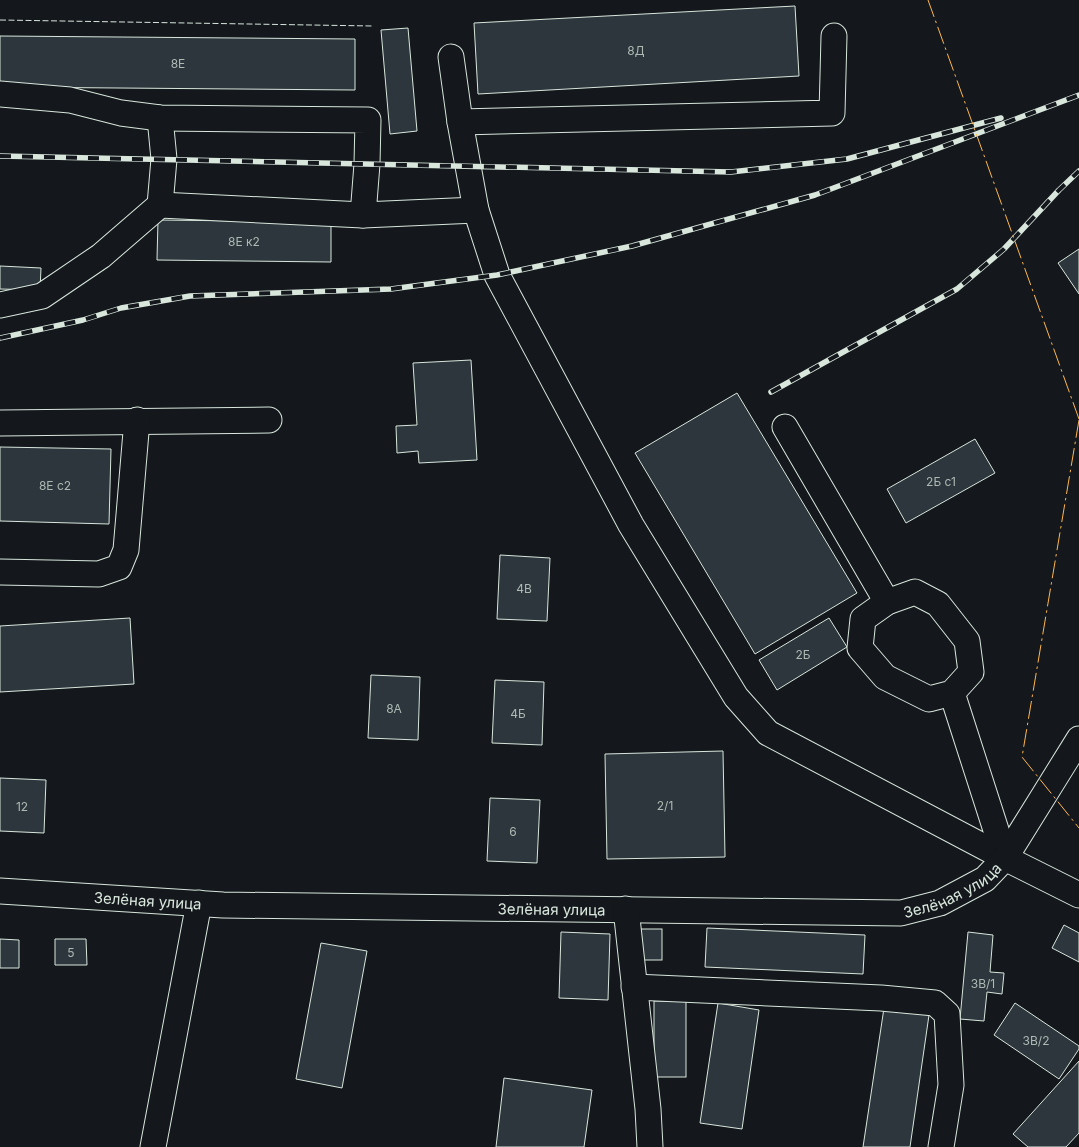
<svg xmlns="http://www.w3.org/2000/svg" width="1079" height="1147" font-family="Inter,sans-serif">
	<rect width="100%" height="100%" fill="#14181c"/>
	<!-- building -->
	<g fill="#2c363c" stroke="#d8e6dc">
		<path d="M 795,6 L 799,76 L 478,94 L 474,23 Z"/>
		<path d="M 408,28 L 417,131 L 390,134 L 381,30 Z"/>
		<path d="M 0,36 L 355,39 L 355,90 L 0,87 Z"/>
		<path d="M 158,220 L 331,222 L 331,262 L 157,260 Z"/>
		<path d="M 1079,249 L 1079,294 L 1058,263 Z"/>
		<path d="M 0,266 L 41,268 L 40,290 L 0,289 Z"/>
		<path d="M 471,360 L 477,460 L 419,463 L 418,451 L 397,453 L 396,426 L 417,425 L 413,363 Z"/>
		<path d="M 737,393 L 857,593 L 755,654 L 635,453 Z"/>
		<path d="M 975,439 L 995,473 L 906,523 L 887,489 Z"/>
		<path d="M 0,447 L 111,449 L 109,524 L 0,521 Z"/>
		<path d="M 500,555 L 550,558 L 547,621 L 497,619 Z"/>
		<path d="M 130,618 L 134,684 L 0,692 L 0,626 Z"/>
		<path d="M 829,618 L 847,647 L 777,690 L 759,660 Z"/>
		<path d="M 371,675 L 420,677 L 418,740 L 368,738 Z"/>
		<path d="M 495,680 L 544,682 L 542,745 L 492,743 Z"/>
		<path d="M 723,751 L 725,857 L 607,859 L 605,754 Z"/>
		<path d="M 0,778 L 46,780 L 44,833 L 0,831 Z"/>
		<path d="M 490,798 L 540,800 L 537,863 L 487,861 Z"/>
		<path d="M 1064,925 L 1079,933 L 1079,962 L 1052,948 Z"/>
		<path d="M 707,928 L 865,935 L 863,974 L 705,967 Z"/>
		<rect x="639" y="929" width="23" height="31"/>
		<path d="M 561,932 L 610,934 L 608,1000 L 559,998 Z"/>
		<path d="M 968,932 L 993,935 L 990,972 L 1004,973 L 1002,994 L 987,992 L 984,1021 L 960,1019 Z"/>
		<path d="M 0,939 L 19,940 L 19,968 L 0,968 Z"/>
		<path d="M 55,939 L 86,939 L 87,965 L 55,965 Z"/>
		<path d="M 321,943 L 367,951 L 342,1088 L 296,1079 Z"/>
		<rect x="654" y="1001" width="32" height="76"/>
		<path d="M 718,1003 L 759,1010 L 742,1129 L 700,1123 Z"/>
		<path d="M 1015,1003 L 1079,1046 L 1079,1049 L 1059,1079 L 994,1035 Z"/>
		<path d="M 884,1008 L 929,1015 L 910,1147 L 863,1147 Z"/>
		<path d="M 1079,1061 L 1079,1133 L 1066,1147 L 1028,1147 L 1013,1134 Z"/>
		<path d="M 504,1078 L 592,1090 L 584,1147 L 496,1147 Z"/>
	</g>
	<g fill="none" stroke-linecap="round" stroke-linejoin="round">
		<!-- minor casing -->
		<g stroke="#d8e6dc" stroke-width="27">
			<g id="minor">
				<path d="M 451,57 L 460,122 L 476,210 L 497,275 L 631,525 L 736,697 L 768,733 L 1005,858"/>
				<path d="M 0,94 L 70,100 L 121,113 L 160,118 L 368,120 L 367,164 L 363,215 L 476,210"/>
				<path d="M 460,122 L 832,113 L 834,36"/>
				<path d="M 160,205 L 363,215"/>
				<path d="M 0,305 L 42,296 L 101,256 L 160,205 L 164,159 L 160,118"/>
				<path d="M 0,423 L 269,420"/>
				<path d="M 785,427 L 887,602"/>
				<path d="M 0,572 L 99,574 L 119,567 L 126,550 L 137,420"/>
				<path d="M 952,693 L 929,699 L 885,677 L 860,648 L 863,619 L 887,602 L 915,592 L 938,604 L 967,641 L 971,672 L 952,693 L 1005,858"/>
				<path d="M 1005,858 L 1079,739"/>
				<path id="s1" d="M 0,891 L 223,905 L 901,913 L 940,903 L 985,879 L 1005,858 L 1079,895"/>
				<path d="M 626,909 L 648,1109 L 650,1147"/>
				<path d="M 634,987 L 881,998 L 935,1003 L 947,1014 L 951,1085 L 941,1147"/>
				<path d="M 153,1147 L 199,903"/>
			</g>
		</g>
		<!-- minor -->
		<use href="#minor" stroke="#14181c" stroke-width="25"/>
		<!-- rail casing -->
		<g stroke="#d8e6dc" stroke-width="5.5">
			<g id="rail">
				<path d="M 0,156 L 731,172 L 847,159 L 1001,118"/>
				<path d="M 0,338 L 83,320 L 121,308 L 190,296 L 391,289 L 497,275 L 632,246 L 815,195 L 1079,95"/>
				<path d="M 771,392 L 957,289 L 1004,249 L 1059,190 L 1079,171"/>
			</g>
		</g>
		<!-- rail -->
		<use href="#rail" stroke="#14181c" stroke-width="4" stroke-dasharray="11" stroke-linecap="butt"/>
		<!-- fence -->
		<path stroke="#d8e6dc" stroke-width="1" stroke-dasharray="6 2.5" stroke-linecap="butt" d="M 0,20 L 373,26"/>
		<!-- power -->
		<g stroke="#ffb74d" stroke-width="1" stroke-dasharray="18 4 2.5 4" stroke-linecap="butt">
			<path d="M 928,0 L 1079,419"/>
			<path d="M 1079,420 L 1022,757 L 1079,828"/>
		</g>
	</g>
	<g text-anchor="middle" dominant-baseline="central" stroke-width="4" stroke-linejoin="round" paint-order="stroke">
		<!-- number labels -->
		<g font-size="12" fill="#adbab4">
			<text x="636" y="50">8Д</text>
			<text x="178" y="63">8Е</text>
			<text x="244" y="241">8Е к2</text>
			<text x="941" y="481">2Б с1</text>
			<text x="55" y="485">8Е с2</text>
			<text x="524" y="588">4В</text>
			<text x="803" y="654">2Б</text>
			<text x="394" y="708">8А</text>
			<text x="518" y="713">4Б</text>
			<text x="665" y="805">2/1</text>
			<text x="22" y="806">12</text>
			<text x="513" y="831">6</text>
			<text x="71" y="952">5</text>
			<text x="983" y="983">3В/1</text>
			<text x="1036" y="1040">3В/2</text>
		</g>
		<!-- street labels -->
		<g font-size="15" fill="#d8e6dc" stroke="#14181c">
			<text stroke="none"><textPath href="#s1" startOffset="958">Зелёная улица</textPath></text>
			<text stroke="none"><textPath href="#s1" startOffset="148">Зелёная улица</textPath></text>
			<text stroke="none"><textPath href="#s1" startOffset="552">Зелёная улица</textPath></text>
		</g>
	</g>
</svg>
